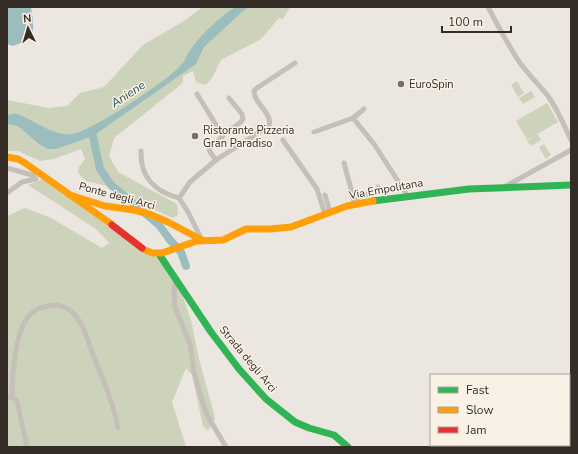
<svg xmlns="http://www.w3.org/2000/svg" width="578" height="454" font-family="'Nunito Sans',sans-serif">
	<rect width="100%" height="100%" fill="#ece6e0"/>
	<!-- green -->
	<g fill="#cdd2ba">
		<path d="M 203,7 L 290,7 L 283,19 L 279,18 L 261,39 L 221,60 L 212,78 L 206,85 L 196,82 L 193,71 L 183,76 L 183,82 L 179,86 L 114,138 L 109,156 L 118,172 L 177,204 L 178,215 L 173,218 L 153,209 L 135,204 L 112,187 L 86,181 L 78,173 L 79,167 L 85,159 L 81,149 L 54,159 L 40,161 L 18,151 L 7,151 L 7,100 L 49,108 L 67,106 L 80,93 L 104,87 L 143,45 L 184,21 Z"/>
		<path d="M 517,81 L 524,93 L 518,97 L 511,85 Z"/>
		<path d="M 531,91 L 535,97 L 523,104 L 519,98 Z"/>
		<path d="M 547,103 L 558,122 L 527,140 L 516,121 Z"/>
		<path d="M 537,134 L 541,140 L 531,146 L 527,141 Z"/>
		<path d="M 544,144 L 551,155 L 546,159 L 539,147 Z"/>
		<path d="M 43,179 L 146,253 L 158,258 L 182,294 L 191,320 L 199,359 L 215,418 L 208,431 L 203,426 L 192,375 L 186,368 L 172,402 L 186,447 L 7,447 L 7,216 L 25,208 L 51,218 L 102,248 L 109,243 L 96,229 L 28,185 Z"/>
	</g>
	<!-- water -->
	<g fill="#9cbdbe">
		<path d="M 10,7 L 31,7 C 32,16 37,32 28,39 C 25,42 17,44 13,46 L 7,44 L 7,8 Z"/>
		<path d="M 235,7 L 249,7 L 242,12 L 204,47 L 196,64 L 93,136 L 56,149 L 48,149 L 39,144 L 18,126 L 7,124 L 7,115 C 10,115 13,113 16,114 C 18,114 22,116 24,117 C 40,124 54,136 72,134 C 92,131 169,80 182,64 C 186,60 187,53 191,49 C 203,32 218,19 235,7 Z"/>
	</g>
	<g fill="none" stroke-linecap="round" stroke-linejoin="round">
		<!-- river -->
		<path stroke="#9cbdbe" stroke-width="8" d="M 92,132 L 100,169 L 111,185 L 159,225 L 170,240 L 181,252 L 186,266"/>
		<!-- street -->
		<g stroke="#c5bfb9" stroke-width="5">
			<path d="M 488,7 C 498,26 508,45 520,63 C 529,75 539,85 548,96 C 558,110 564,125 571,140"/>
			<path d="M 197,94 L 223,136 L 209,149 L 210,152 L 216,160 L 190,182 L 179,198 L 188,212 L 202,240"/>
			<path d="M 353,118 L 374,144 L 407,195"/>
			<path d="M 314,132 L 353,118 L 364,109"/>
			<path d="M 223,134 L 240,123 L 243,119 L 242,114 L 229,98"/>
			<path d="M 283,140 L 317,189 L 325,214"/>
			<path d="M 141,151 C 140,177 155,192 179,198"/>
			<path d="M 216,160 L 269,126 C 273,113 254,104 254,91 L 257,88 L 295,63"/>
			<path d="M 344,163 L 355,204"/>
			<path d="M 7,168 L 32,175 L 36,179 L 22,182 L 7,193"/>
			<path d="M 506,186 L 571,150"/>
			<path d="M 325,195 L 330,212"/>
			<path d="M 354,201 L 360,196 L 377,192 L 378,187"/>
			<path d="M 176,280 L 174,292 L 175,307 L 190,344 L 194,372 L 203,404 L 207,415 L 226,447"/>
			<path d="M 12,397 C 12,377 15,333 28,317 C 33,310 41,307 49,306 C 58,304 68,307 74,314 C 84,325 88,341 93,355 C 103,379 113,402 118,428"/>
			<path d="M 7,398 L 12,397 L 17,401 L 27,447"/>
		</g>
		<!-- fast -->
		<g stroke="#30b455" stroke-width="7">
			<path d="M 373,201 L 469,189 L 571,185"/>
			<path d="M 159,254 L 211,332 L 239,369 L 266,399 L 295,422 L 309,428 L 334,435 L 348,447"/>
		</g>
		<!-- slow -->
		<g stroke="#ff9f0a" stroke-width="7">
			<path d="M 7,157 L 18,159 L 25,163 L 110,223"/>
			<path d="M 70,195 L 105,206 L 134,210 L 149,214 L 168,222 L 202,240"/>
			<path d="M 145,250 L 153,253 L 162,253 L 197,241 L 223,240 L 246,229 L 270,229 L 291,227 L 347,206 L 373,201"/>
		</g>
		<!-- jam -->
		<path stroke="#e5322d" stroke-width="7" d="M 112,225 L 142,248"/>
	</g>
	<!-- markers -->
	<g fill="#766d68" stroke="#f9f1e6" stroke-width="1.5">
		<circle cx="401" cy="84" r="4"/>
		<circle cx="195" cy="136" r="4"/>
	</g>
	<g text-anchor="middle" dominant-baseline="central" stroke-width="3" stroke-linejoin="round" paint-order="stroke">
		<!-- poi labels -->
		<g font-size="11" fill="#362c27" stroke="#f9f1e6" text-anchor="start">
			<text x="409" y="84">EuroSpin</text>
			<text x="203" y="130">Ristorante Pizzeria<tspan x="203" dy="13">Gran Paradiso</tspan></text>
		</g>
		<!-- street labels -->
		<g font-size="11" fill="#362c27" stroke="#f9f1e6">
			<text transform="translate(386 189) rotate(-10)">Via Empolitana</text>
			<text transform="translate(117 196) rotate(15)">Ponte degli Arci</text>
			<text transform="translate(248 359) rotate(50)">Strada degli Arci</text>
		</g>
		<!-- water labels -->
		<g font-size="12" font-style="italic" fill="#1c5257" stroke="#f9f1e6">
			<text transform="translate(128 94) rotate(-33)">Aniene</text>
		</g>
	</g>
	<!-- border -->
	<rect width="578" height="454" fill="none" stroke="#362c27" stroke-width="16"/>
	<!-- legend -->
	<rect x="430" y="374" width="140" height="72" fill="#f9f1e6" stroke="#aba29a"/>
	<rect x="438" y="387" width="20" height="6" fill="#30b455" stroke="#aba29a"/>
	<text x="466" y="394" font-size="12" fill="#362c27">Fast</text>
	<rect x="438" y="407" width="20" height="6" fill="#ff9f0a" stroke="#aba29a"/>
	<text x="466" y="414" font-size="12" fill="#362c27">Slow</text>
	<rect x="438" y="427" width="20" height="6" fill="#e5322d" stroke="#aba29a"/>
	<text x="466" y="434" font-size="12" fill="#362c27">Jam</text>
	<!-- north arrow -->
	<g transform="translate(28 28) rotate(355)" stroke="#f9f1e6" stroke-width="3" paint-order="stroke">
	<path d="M0-3L7 15L0 10L-7 15Z" fill="#362c27"/>
	<text y="-6" font-size="11" font-weight="bold" text-anchor="middle" fill="#362c27">N</text>
	</g>
	<!-- scale -->
	<path d="M442 26v6h69v-6" fill="none" stroke="#362c27" stroke-width="2"/>
	<text x="448" y="26" font-size="12" fill="#362c27" stroke="#f9f1e6" stroke-width="3" paint-order="stroke">100 m</text>
</svg>
